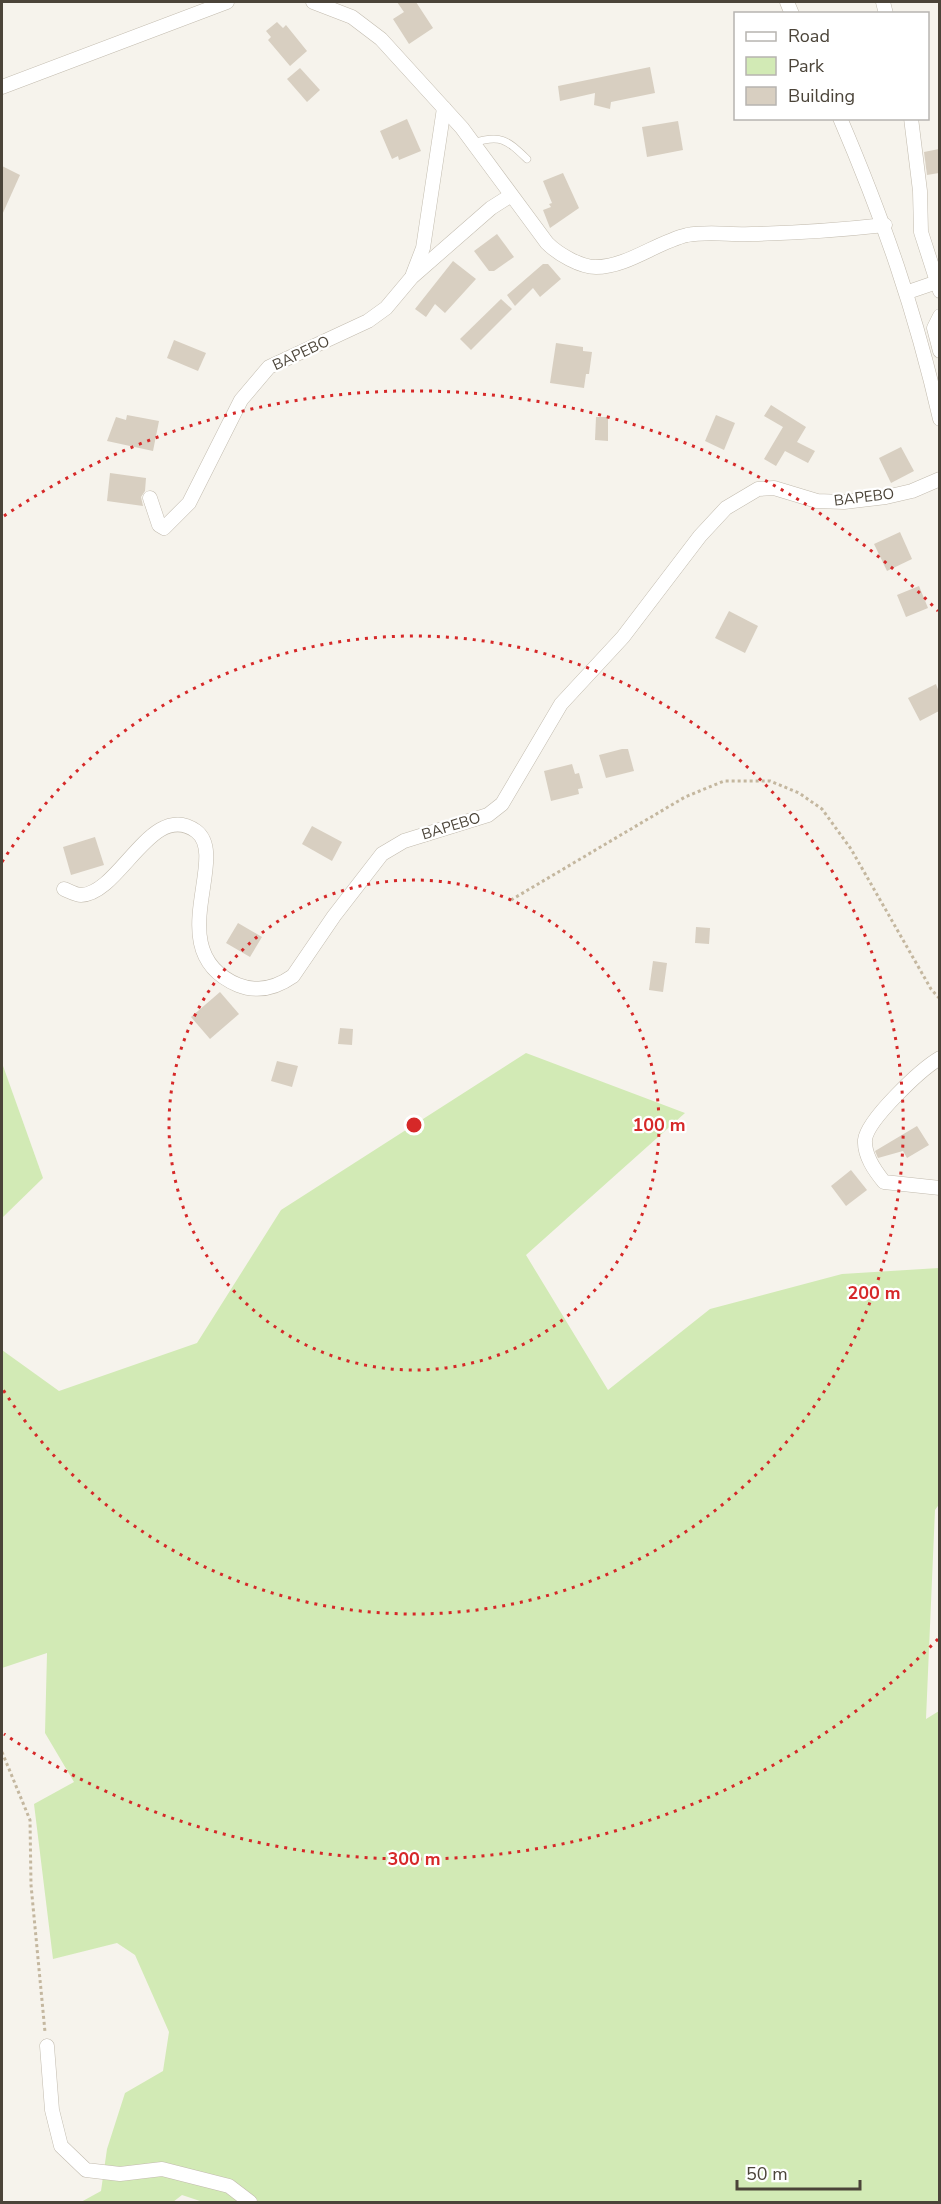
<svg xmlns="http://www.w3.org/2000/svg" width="941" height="2204" font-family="'Nunito Sans',sans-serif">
	<rect width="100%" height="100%" fill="#f6f3ec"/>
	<!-- green -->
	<g fill="#d2eab5">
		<path d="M 526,1053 L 685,1113 L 526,1255 L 608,1390 L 710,1309 L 842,1274 L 939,1268 L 940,1503 L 935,1510 L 926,1719 L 939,1711 L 939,2202 L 203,2202 L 182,2195 L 173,2202 L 81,2202 L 101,2191 L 107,2149 L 125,2093 L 163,2071 L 169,2032 L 135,1955 L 117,1943 L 53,1959 L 34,1804 L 74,1782 L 45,1733 L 47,1653 L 2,1668 L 2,1350 L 59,1391 L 197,1343 L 281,1210 Z"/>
		<path d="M 2,1063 L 43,1178 L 2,1218 Z"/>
	</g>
	<!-- building -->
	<g fill="#d8cfc1">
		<path d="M 397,2 L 416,2 L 433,28 L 409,44 L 393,19 L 404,12 Z"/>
		<path d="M 277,22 L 283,28 L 286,25 L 307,51 L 290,66 L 268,40 L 271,37 L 266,31 Z"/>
		<path d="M 650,67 L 655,93 L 611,102 L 610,109 L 594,105 L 595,93 L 560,101 L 558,86 Z"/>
		<path d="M 300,68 L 320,90 L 307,102 L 287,79 Z"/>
		<path d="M 407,119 L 421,151 L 399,160 L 398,156 L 392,159 L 380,131 Z"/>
		<path d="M 678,121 L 683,150 L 647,157 L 642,127 Z"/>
		<path d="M 939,149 L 939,173 L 927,175 L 924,152 Z"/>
		<path d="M 2,166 L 20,175 L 2,215 Z"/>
		<path d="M 563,173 L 579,208 L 550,228 L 543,210 L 551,207 L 549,204 L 552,203 L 543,181 Z"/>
		<path d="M 497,234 L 514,257 L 494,271 L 489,271 L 474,251 Z"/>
		<path d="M 453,261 L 476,279 L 445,313 L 435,304 L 426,317 L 415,309 Z"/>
		<path d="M 543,264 L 548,264 L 561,279 L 540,297 L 533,288 L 515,306 L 507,295 Z"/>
		<path d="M 501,299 L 512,309 L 471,350 L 460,339 Z"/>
		<path d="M 174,340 L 206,353 L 198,371 L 167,358 Z"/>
		<path d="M 556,343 L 583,347 L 583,351 L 592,352 L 589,374 L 586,374 L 584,388 L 550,383 Z"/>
		<path d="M 771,405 L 806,427 L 797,442 L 815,451 L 808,463 L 785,451 L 776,466 L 764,459 L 783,427 L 764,416 Z"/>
		<path d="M 127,415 L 159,421 L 153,451 L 107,441 L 116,417 L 126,420 Z"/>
		<path d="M 716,415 L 735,423 L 724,450 L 705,441 Z"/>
		<path d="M 596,417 L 608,417 L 608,441 L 595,440 Z"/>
		<path d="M 901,447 L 914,471 L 891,483 L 879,458 Z"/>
		<path d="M 110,473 L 146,478 L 145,491 L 141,497 L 143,506 L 107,501 Z"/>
		<path d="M 900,532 L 912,559 L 887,571 L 874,544 Z"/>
		<path d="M 919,586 L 928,608 L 906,617 L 897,595 Z"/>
		<path d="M 729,611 L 758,626 L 745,653 L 715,638 Z"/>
		<path d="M 936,684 L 939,692 L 939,711 L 920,721 L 908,698 Z"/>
		<path d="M 622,749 L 628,749 L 634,771 L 606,778 L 599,755 Z"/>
		<path d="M 572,764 L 575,774 L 579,773 L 583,788 L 578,789 L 579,794 L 551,801 L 544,771 Z"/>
		<path d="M 312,826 L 342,842 L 332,861 L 302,844 Z"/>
		<path d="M 95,837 L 104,865 L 71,875 L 63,847 Z"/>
		<path d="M 238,923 L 262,937 L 250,957 L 226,943 Z"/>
		<path d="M 696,927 L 710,928 L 709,944 L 695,943 Z"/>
		<path d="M 653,961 L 667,963 L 663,992 L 649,990 Z"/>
		<path d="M 220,992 L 239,1014 L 210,1039 L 191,1017 Z"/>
		<path d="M 340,1028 L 353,1029 L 352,1045 L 338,1044 Z"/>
		<path d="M 277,1061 L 298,1066 L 292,1087 L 271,1081 Z"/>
		<path d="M 917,1126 L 929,1145 L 907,1158 L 903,1151 L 878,1158 L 875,1151 Z"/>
		<path d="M 851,1170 L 867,1190 L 846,1206 L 831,1186 Z"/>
	</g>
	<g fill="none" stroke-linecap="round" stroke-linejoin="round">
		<!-- service casing -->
		<g stroke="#c2bbae" stroke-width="8">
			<path id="service" d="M 473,143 C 501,134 507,140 527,159"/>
		</g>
		<!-- minor casing -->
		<g stroke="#c2bbae" stroke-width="15">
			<g id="minor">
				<path d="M 313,2 L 352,17 L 381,39 L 462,128 L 547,243 C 558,254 580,267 596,267 C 627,267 657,242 687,235 C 708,231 731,235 752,234 C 797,233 840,230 885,225"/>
				<path d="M 787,2 L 792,14"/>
				<path d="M 883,2 L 886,14"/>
				<path d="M 2,87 L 227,2"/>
				<path d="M 840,118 C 884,221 915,310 940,419"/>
				<path d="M 911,118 L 920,191 L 921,232 L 940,291"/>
				<path d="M 413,274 L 423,248 L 444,108"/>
				<path d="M 908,292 L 940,281"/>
				<path d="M 940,316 L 934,328 L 940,351"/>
				<path d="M 150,498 L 159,525 L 164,528 L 189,503 L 241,400 L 269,367 L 368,321 L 386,308 L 412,277 L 491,208 L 510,196"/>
				<path d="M 64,889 C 69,891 76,895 81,895 C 120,894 152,799 196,831 C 231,857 159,952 238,985 C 258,993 276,988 293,976 L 334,916 L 382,854 L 404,841 L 488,815 L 502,804 L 561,704 L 623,637 L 700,536 L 726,508 L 758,489 L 774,488 L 817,501 L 844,502 L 886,497 L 912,491 L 940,479"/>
				<path d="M 940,1058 C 921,1069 867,1120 865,1140 C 864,1156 875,1171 884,1182 L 940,1188"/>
				<path d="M 47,2046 L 52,2110 L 61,2146 L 86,2170 L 120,2174 L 162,2169 L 229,2186 L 250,2202"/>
			</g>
		</g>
		<!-- path -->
		<g stroke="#c4b79f" stroke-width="3" stroke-dasharray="3 3" stroke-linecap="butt">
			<path d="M 511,900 L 685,797 L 724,781 L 770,781 L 799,793 L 822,809 L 851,849 L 931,989 L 940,999"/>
			<path d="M 939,1517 L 940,1517"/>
			<path d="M 2,1752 L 30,1820 L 31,1885 L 45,2032"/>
		</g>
		<!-- service -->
		<use href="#service" stroke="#fff" stroke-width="7"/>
		<!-- minor -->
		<use href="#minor" stroke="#fff" stroke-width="14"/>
	</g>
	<!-- distance rings -->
	<g fill="none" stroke="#d62828" stroke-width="3" stroke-dasharray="3 6">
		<circle cx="414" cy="1125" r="245"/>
		<path d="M2 862A489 489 0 1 1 2 1388"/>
		<path d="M938 1639A734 734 0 0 1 4 1734M4 516A734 734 0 0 1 938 611"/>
	</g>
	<g text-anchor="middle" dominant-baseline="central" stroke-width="4.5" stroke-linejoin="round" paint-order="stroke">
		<!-- street labels -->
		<g font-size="15" fill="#4b4439" stroke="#fff">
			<text transform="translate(301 353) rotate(-25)">ВАРЕВО</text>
			<text transform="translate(864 497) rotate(-7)">ВАРЕВО</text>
			<text transform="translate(451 826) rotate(-17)">ВАРЕВО</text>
		</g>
	</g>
	<circle cx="414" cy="1125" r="9" fill="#d62828" stroke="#fff" stroke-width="3"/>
	<g font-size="18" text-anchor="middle" font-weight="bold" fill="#d62828" stroke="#fff" stroke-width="4.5" stroke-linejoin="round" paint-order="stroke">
		<text x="659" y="1131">100 m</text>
		<text x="874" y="1299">200 m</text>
		<text x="414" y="1865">300 m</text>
	</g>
	<!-- border -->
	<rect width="941" height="2204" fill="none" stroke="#4b4439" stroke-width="6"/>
	<!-- legend -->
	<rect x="734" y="12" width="195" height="108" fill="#ffffff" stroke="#b7b4b0" stroke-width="1.5"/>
	<rect x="746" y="32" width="30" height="9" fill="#ffffff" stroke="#b7b4b0" stroke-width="1.5"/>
	<text x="788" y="42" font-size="18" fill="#4b4439">Road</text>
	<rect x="746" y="57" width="30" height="18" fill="#d2eab5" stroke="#b7b4b0" stroke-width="1.5"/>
	<text x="788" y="72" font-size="18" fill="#4b4439">Park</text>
	<rect x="746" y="87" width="30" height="18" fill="#d8cfc1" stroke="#b7b4b0" stroke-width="1.5"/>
	<text x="788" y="102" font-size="18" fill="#4b4439">Building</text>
	<!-- scale -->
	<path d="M737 2180v9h123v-9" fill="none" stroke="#4b4439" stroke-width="3"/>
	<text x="746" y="2180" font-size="18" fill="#4b4439" stroke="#ffffff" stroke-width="4.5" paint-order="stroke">50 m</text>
</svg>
